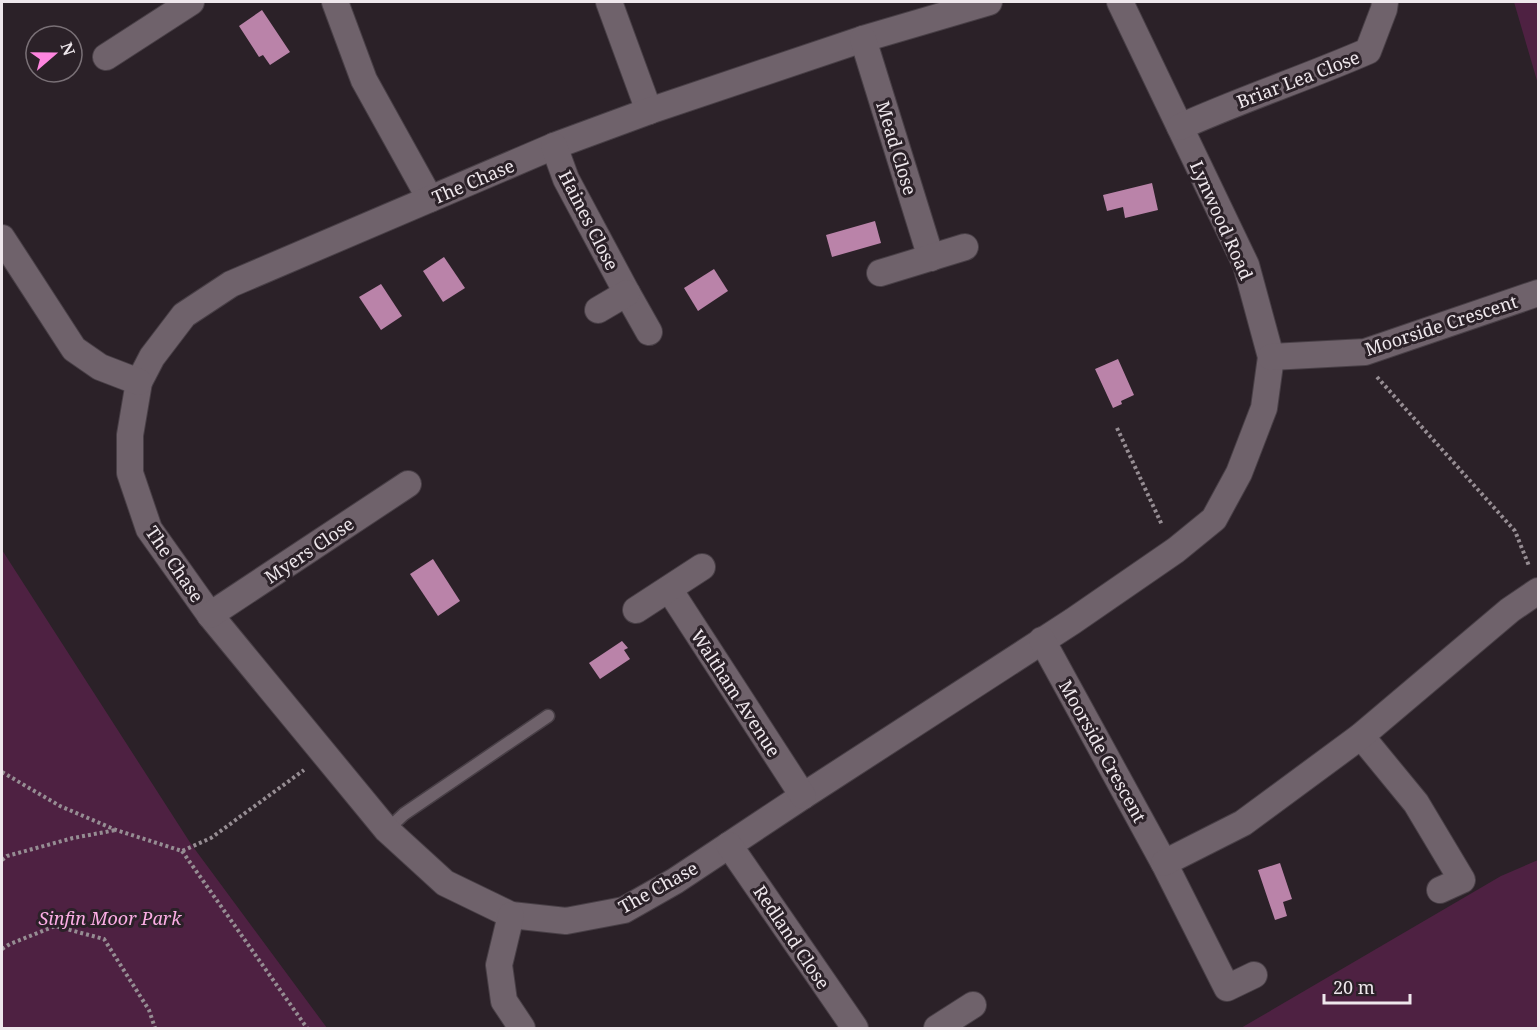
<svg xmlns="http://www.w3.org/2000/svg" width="1540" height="1030" font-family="'Noto Serif',serif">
	<rect width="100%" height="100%" fill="#2b2128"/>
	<!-- green -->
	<g fill="#4e2142">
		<path d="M 1514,2 L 1538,2 L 1538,84 Z"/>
		<path d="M 2,550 L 191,844 L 327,1028 L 2,1028 Z"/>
		<path d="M 1538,860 L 1538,1028 L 1241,1028 L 1501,876 Z"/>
	</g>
	<!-- building -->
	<g fill="#ba83a9">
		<path d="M 262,10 L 290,52 L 270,65 L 263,55 L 259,57 L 239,26 Z"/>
		<path d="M 1152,183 L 1158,210 L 1125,218 L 1123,207 L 1107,211 L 1103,195 Z"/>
		<path d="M 875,221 L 881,243 L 832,257 L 826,235 Z"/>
		<path d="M 444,257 L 465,288 L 443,302 L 423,271 Z"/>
		<path d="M 714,269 L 728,291 L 698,311 L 684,288 Z"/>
		<path d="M 381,284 L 402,316 L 381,330 L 359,297 Z"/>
		<path d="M 1118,359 L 1134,395 L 1121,401 L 1122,404 L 1113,408 L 1095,369 Z"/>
		<path d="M 433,559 L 460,601 L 438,616 L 410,574 Z"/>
		<path d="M 622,641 L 628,648 L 624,650 L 630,659 L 600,679 L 589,663 Z"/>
		<path d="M 1280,863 L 1292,899 L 1283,902 L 1287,916 L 1275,920 L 1258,870 Z"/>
	</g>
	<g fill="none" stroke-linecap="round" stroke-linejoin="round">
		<!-- lane casing -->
		<g stroke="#483f46" stroke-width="15">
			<path id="lane" d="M 387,830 L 404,814 L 548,716"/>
		</g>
		<!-- street casing -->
		<g stroke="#483f46" stroke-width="28">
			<g id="street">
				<path d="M 335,2 L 364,80 L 430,199"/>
				<path d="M 609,2 L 649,111"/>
				<path d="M 989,2 L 863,39 L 649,111 L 554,146 L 231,284 L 184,315 L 152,357 L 139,382 L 130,435 L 130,473 L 149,529 L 210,615 L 387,830 L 445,883 L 511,915 L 566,921 L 624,910 L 675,881 L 803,796 L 1073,621 L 1176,550 L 1214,519 L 1239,473 L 1264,408 L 1271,357 L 1246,265 L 1120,2"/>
				<path d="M 863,39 L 931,258"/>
				<path d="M 106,57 L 191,2"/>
				<path d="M 1180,127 C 1242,99 1306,78 1368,51 L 1384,9 L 1385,2"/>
				<path d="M 554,146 L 566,179 L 627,293 L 649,332"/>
				<path d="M 2,238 L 74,349 L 100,367 L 139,382"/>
				<path d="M 880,273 L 965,247"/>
				<path d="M 598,310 L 627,293"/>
				<path d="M 1271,357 L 1365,352 L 1538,293"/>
				<path d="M 669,589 L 803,796"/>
				<path d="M 636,610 L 702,567"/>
				<path d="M 210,615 L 408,484"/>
				<path d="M 1042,640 L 1164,863 L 1227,988 L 1254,975"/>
				<path d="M 1361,736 L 1416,803 L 1462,880 L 1440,890"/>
				<path d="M 729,845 L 855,1028"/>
				<path d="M 1164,863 L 1243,823 L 1361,736 L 1510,610 L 1538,591"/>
				<path d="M 511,915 L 499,965 L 504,1001 L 522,1028"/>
				<path d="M 937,1028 L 973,1005"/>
			</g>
		</g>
		<!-- path -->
		<g stroke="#968d93" stroke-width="4" stroke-dasharray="3 3" stroke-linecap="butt">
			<path d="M 1377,377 L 1515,531 L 1529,566"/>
			<path d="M 1117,428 L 1162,525"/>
			<path d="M 2,772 L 60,806 L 116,830 L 182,851 L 211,838 L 304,770"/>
			<path d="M 182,851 L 307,1028"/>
			<path d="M 2,860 L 7,856 L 73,838 L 116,830"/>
			<path d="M 2,949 L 10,944 L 55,926 L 104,939 L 149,1010 L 155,1028"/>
		</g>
		<!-- lane -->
		<use href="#lane" stroke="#6f626b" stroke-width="12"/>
		<!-- street -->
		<use href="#street" stroke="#6f626b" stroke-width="26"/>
	</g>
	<g text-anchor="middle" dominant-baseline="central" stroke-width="6" stroke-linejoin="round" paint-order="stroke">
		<!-- street labels -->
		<g font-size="18" fill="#eee7ec" stroke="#2b2128">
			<text transform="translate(1298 79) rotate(-21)">Briar Lea Close</text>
			<text transform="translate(897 148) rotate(73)">Mead Close</text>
			<text transform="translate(473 181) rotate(-23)">The Chase</text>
			<text transform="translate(589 220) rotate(63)">Haines Close</text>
			<text transform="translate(1222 220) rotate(66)">Lynwood Road</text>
			<text transform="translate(1441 325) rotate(-18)">Moorside Crescent</text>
			<text transform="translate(309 550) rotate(-34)">Myers Close</text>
			<text transform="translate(175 564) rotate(56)">The Chase</text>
			<text transform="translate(736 693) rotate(57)">Waltham Avenue</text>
			<text transform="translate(1103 751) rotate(61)">Moorside Crescent</text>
			<text transform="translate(658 887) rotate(-29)">The Chase</text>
			<text transform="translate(792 937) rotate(56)">Redland Close</text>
		</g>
		<!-- park labels -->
		<g font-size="18" font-style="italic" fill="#fcaee5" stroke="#2b2128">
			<text x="110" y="918">Sinfin Moor Park</text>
		</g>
	</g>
	<!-- border -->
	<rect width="1540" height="1030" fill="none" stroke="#eee7ec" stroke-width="6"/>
	<!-- north arrow -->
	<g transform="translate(54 54) rotate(70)"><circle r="28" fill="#2b2128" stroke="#797076" stroke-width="1.5"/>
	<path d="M0-4.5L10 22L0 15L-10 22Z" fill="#fe85df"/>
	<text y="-9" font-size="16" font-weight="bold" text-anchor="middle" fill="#eee7ec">N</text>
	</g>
	<!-- scale -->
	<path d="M1324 994v9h86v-9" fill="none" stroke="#eee7ec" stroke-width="3"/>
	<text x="1333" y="994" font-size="18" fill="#eee7ec" stroke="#2b2128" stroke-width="4.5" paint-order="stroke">20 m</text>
</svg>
